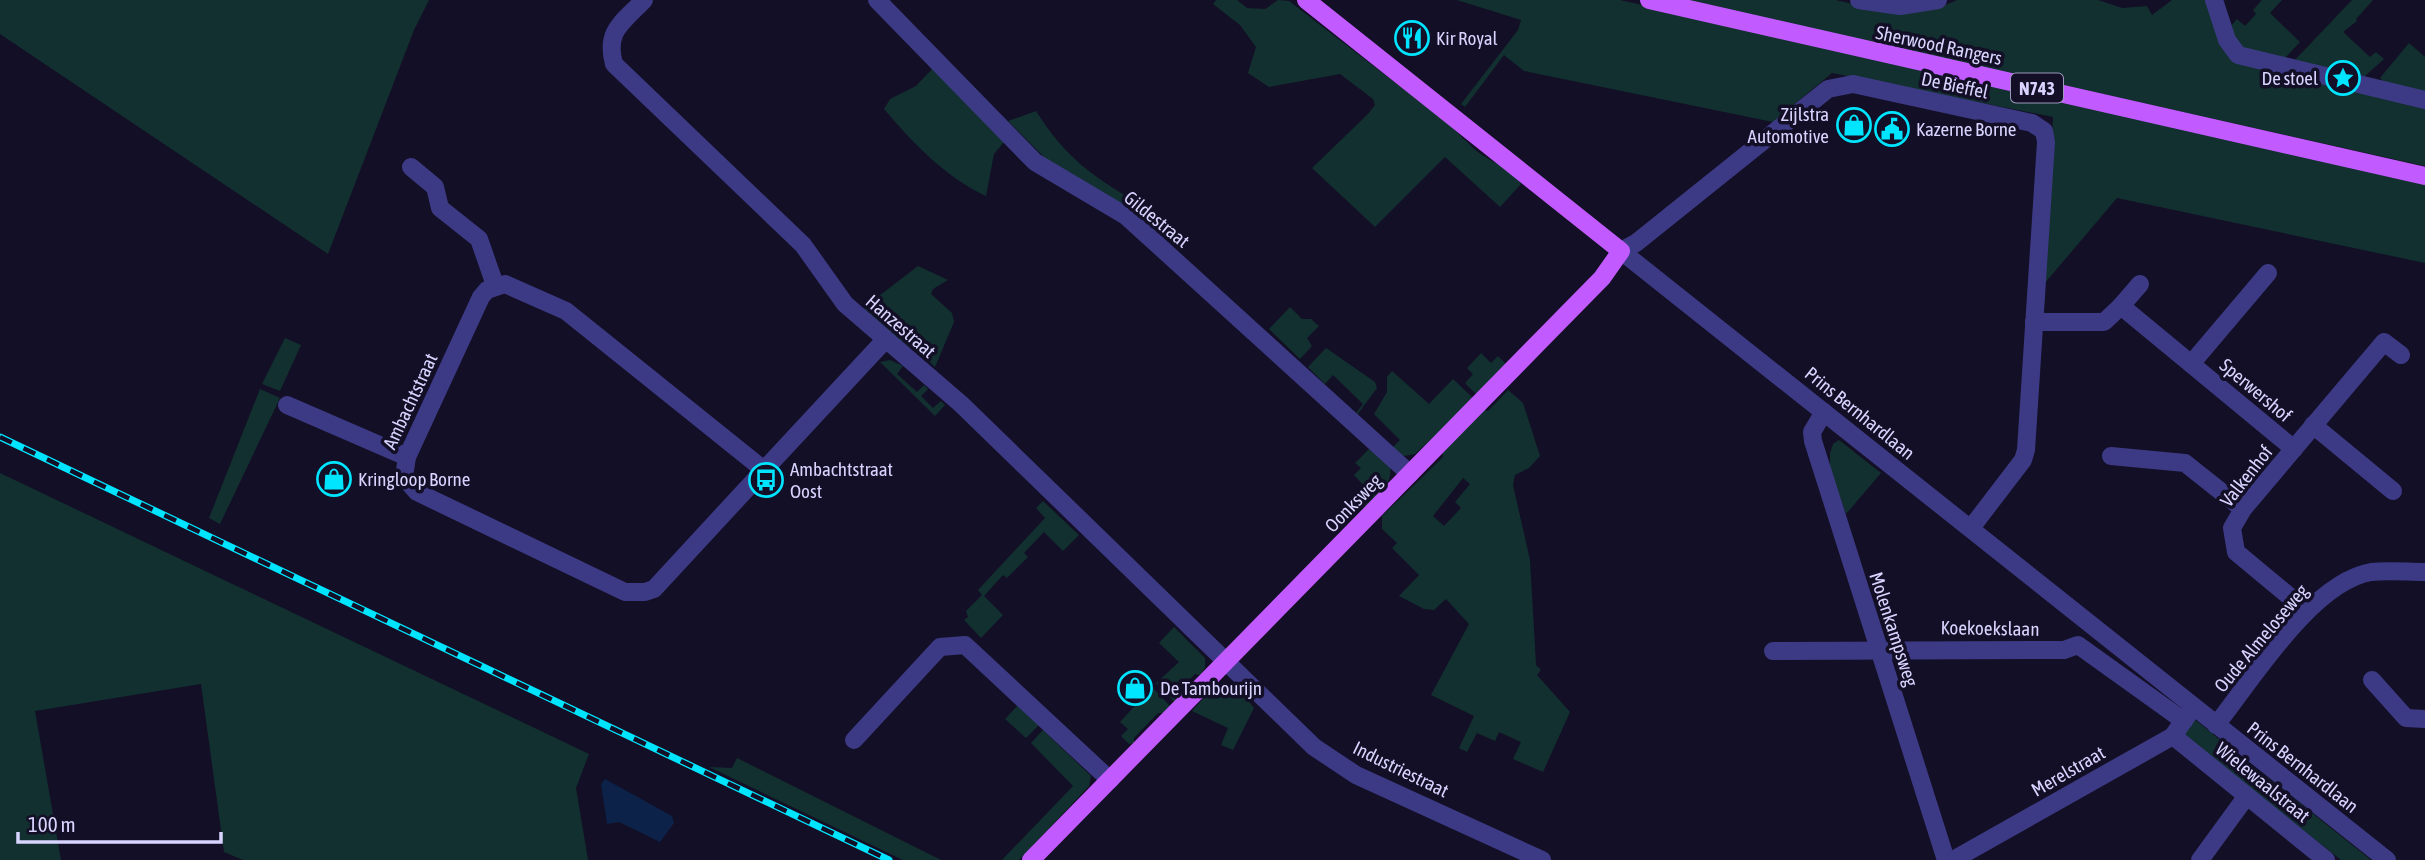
<svg xmlns="http://www.w3.org/2000/svg" width="2425" height="860" font-family="'Asap Condensed',sans-serif">
	<rect width="100%" height="100%" fill="#130f26"/>
	<!-- green -->
	<g fill="#12302f" fill-rule="evenodd">
		<path d="M 0,0 L 429,0 L 414,30 L 328,254 L 0,34 Z"/>
		<path d="M 1216,0 L 1237,0 L 1247,8 L 1265,9 L 1278,0 L 1289,1 L 1432,111 C 1449,115 1452,129 1465,140 C 1471,146 1479,154 1487,158 C 1504,169 1509,163 1521,184 L 1500,207 L 1445,157 L 1375,227 L 1312,168 L 1368,114 L 1375,105 L 1373,99 L 1340,74 L 1269,87 L 1248,73 L 1256,47 L 1240,25 L 1213,4 Z"/>
		<path d="M 1457,0 L 1620,0 L 2425,184 L 2425,263 L 2117,198 L 2045,283 L 2053,117 L 1832,73 L 1773,122 L 1524,71 L 1504,55 L 1465,107 L 1461,104 L 1518,30 L 1521,20 Z"/>
		<path d="M 1681,0 L 1836,0 L 1873,9 L 1943,6 L 1957,0 L 2098,0 L 2122,8 L 2147,6 L 2152,15 L 2172,0 L 2206,0 L 2220,45 L 2234,61 L 2425,106 L 2425,166 Z"/>
		<path d="M 2262,0 L 2282,0 L 2270,13 L 2300,42 L 2285,58 C 2255,53 2242,57 2230,27 L 2237,19 L 2245,26 L 2256,14 L 2253,10 Z"/>
		<path d="M 2352,0 L 2373,0 L 2356,19 L 2357,21 L 2343,32 L 2370,57 L 2376,52 L 2384,59 L 2364,77 L 2293,62 Z"/>
		<path d="M 2409,43 L 2425,57 L 2425,92 L 2384,82 L 2380,78 Z"/>
		<path d="M 933,68 L 1004,142 L 994,154 L 986,196 C 945,177 913,143 884,109 L 890,99 L 916,86 Z"/>
		<path d="M 1036,111 C 1065,157 1092,176 1138,203 L 1128,209 L 1054,167 L 1008,121 Z"/>
		<path d="M 918,266 L 948,280 L 933,289 L 931,294 L 952,313 L 954,322 L 935,367 L 922,354 L 893,338 L 862,309 Z"/>
		<path d="M 1290,307 L 1302,319 L 1311,319 L 1319,326 L 1307,338 L 1312,346 L 1300,359 L 1269,329 Z"/>
		<path d="M 285,338 L 301,345 L 280,391 L 262,384 Z"/>
		<path d="M 1326,348 L 1375,382 L 1377,388 L 1357,415 L 1356,413 L 1363,404 L 1333,375 L 1325,384 L 1308,367 Z"/>
		<path d="M 1481,353 L 1491,363 L 1498,356 L 1507,365 L 1477,395 L 1465,383 L 1473,374 L 1467,368 Z"/>
		<path d="M 890,360 L 903,366 L 897,374 L 917,392 L 924,385 L 928,389 L 921,396 L 933,408 L 941,401 L 945,405 L 935,416 L 880,362 Z"/>
		<path d="M 1392,371 L 1429,404 L 1453,379 L 1474,399 L 1415,454 L 1404,456 L 1392,448 L 1400,440 L 1374,414 L 1387,392 L 1387,377 Z"/>
		<path d="M 260,389 L 280,398 L 220,524 L 209,518 Z"/>
		<path d="M 1508,390 L 1523,403 L 1540,456 L 1529,468 L 1515,475 L 1513,485 L 1530,560 L 1536,665 L 1541,670 L 1537,675 L 1570,712 L 1543,772 L 1513,759 L 1521,742 L 1499,732 L 1495,741 L 1477,733 L 1467,752 L 1459,748 L 1474,716 L 1431,695 L 1469,624 L 1446,599 L 1434,610 L 1424,609 L 1399,596 L 1419,575 L 1392,548 L 1397,543 L 1382,529 L 1382,516 L 1443,457 L 1442,449 L 1481,409 L 1488,411 ZM 1463,478 L 1470,484 L 1455,502 L 1461,508 L 1444,526 L 1433,516 Z"/>
		<path d="M 1839,440 L 1881,473 L 1846,514 L 1830,469 L 1830,453 L 1833,444 Z"/>
		<path d="M 1369,449 L 1390,466 C 1394,484 1376,496 1364,508 L 1357,500 L 1367,489 L 1354,475 L 1361,468 L 1355,463 Z"/>
		<path d="M 0,473 L 589,754 L 576,788 L 588,860 L 243,860 L 224,852 L 201,684 L 35,711 L 61,860 L 0,860 Z"/>
		<path d="M 1043,501 L 1079,535 L 1063,551 L 1044,532 L 1024,553 L 1028,557 L 1007,578 L 1003,575 L 984,596 L 1003,615 L 981,638 L 964,620 L 968,617 L 966,611 L 982,595 L 978,590 L 1045,518 L 1036,508 Z"/>
		<path d="M 1174,627 L 1205,658 L 1205,668 L 1200,675 L 1195,674 L 1181,688 L 1183,693 L 1174,702 L 1156,683 L 1179,662 L 1159,643 Z"/>
		<path d="M 1217,683 L 1237,686 L 1254,708 L 1233,750 L 1221,745 L 1228,728 L 1192,711 Z"/>
		<path d="M 1152,687 L 1170,706 L 1163,713 L 1158,713 L 1134,738 L 1134,743 L 1129,744 L 1121,736 L 1128,729 L 1120,722 Z"/>
		<path d="M 1018,705 L 1039,725 L 1026,738 L 1005,719 Z"/>
		<path d="M 2194,719 L 2371,860 L 2341,860 L 2184,736 L 2185,730 Z"/>
		<path d="M 1043,730 L 1091,776 L 1089,786 L 1019,860 L 1002,860 L 1073,786 L 1031,743 Z"/>
		<path d="M 737,758 L 941,860 L 903,860 L 709,767 L 732,768 Z"/>
	</g>
	<!-- water -->
	<path fill="#0c2248" d="M 605,779 L 672,816 L 674,823 L 660,842 L 619,822 L 607,824 L 601,784 Z"/>
	<g fill="none" stroke-linecap="round" stroke-linejoin="round">
		<!-- minor -->
		<g stroke="#3d3a85" stroke-width="18">
			<path d="M 644,0 C 622,23 605,31 614,64 L 803,245 L 845,304 L 961,404 L 1314,747 L 1356,775 L 1542,860"/>
			<path d="M 877,0 L 1035,162 L 1126,216 L 1410,474"/>
			<path d="M 1859,0 L 1900,6 L 1938,0"/>
			<path d="M 2214,0 L 2227,40 L 2238,55 L 2425,100"/>
			<path d="M 411,167 L 435,187 L 440,208 L 479,239 L 495,285"/>
			<path d="M 505,284 L 566,311 L 764,470 L 654,589 L 645,592 L 625,592 L 417,492 L 404,477 L 407,457 L 481,297 L 487,290 Z"/>
			<path d="M 2140,284 L 2121,306 L 2294,449"/>
			<path d="M 2034,322 L 2104,322 L 2121,306"/>
			<path d="M 2191,364 L 2268,273"/>
			<path d="M 287,405 L 407,457"/>
			<path d="M 1824,412 L 1812,432 L 1813,441 L 1946,860"/>
			<path d="M 2313,425 L 2393,491"/>
			<path d="M 2111,456 L 2185,463 L 2243,509"/>
			<path d="M 764,470 L 885,340"/>
			<path d="M 1971,528 L 2023,460 L 2026,450 L 2046,142 L 2044,131 L 2032,123 L 1853,84 L 1828,89 L 1636,243 L 1621,251 L 2387,860"/>
			<path d="M 2307,611 L 2236,552 L 2232,528 L 2243,509 L 2384,342 L 2401,355"/>
			<path d="M 1773,651 L 2064,650 L 2078,645 L 2184,721"/>
			<path d="M 2372,680 L 2406,718 L 2425,719"/>
			<path d="M 2216,725 C 2252,680 2312,582 2371,572 C 2388,570 2408,572 2425,572"/>
			<path d="M 2173,736 L 2326,860"/>
			<path d="M 854,740 L 940,647 L 965,645 L 1110,780"/>
			<path d="M 1953,860 L 2173,736 L 2189,713"/>
			<path d="M 2200,860 L 2246,797"/>
		</g>
		<!-- major -->
		<g stroke="#c25bff" stroke-width="18">
			<path d="M 1649,0 L 2425,176"/>
			<path d="M 1031,860 L 1545,336 L 1602,278 L 1621,251 L 1306,0"/>
		</g>
		<!-- rail casing -->
		<g stroke="#00e5ff" stroke-width="7">
			<path id="rail" d="M 0,437 L 889,860"/>
		</g>
		<!-- rail -->
		<use href="#rail" stroke="#130f26" stroke-width="4.5" stroke-dasharray="13" stroke-linecap="butt"/>
	</g>
	<!-- icons -->
	<defs>
		<g id="restaurant-ring" transform="scale(1.75)"><circle r="9.5" fill="#130f26" stroke="#00e5ff" stroke-width="1.5"/><path d="M-5-6h1v4h1v-4h1v4h1v-4h1v5L-1.5 .5V6h-2V.5L-5-1ZM5-6V6H3V1.5H1.5Q1.5-4 5-6Z" fill="#00e5ff"/></g>
		<g id="sight-ring" transform="scale(1.75)"><circle r="9.5" fill="#130f26" stroke="#00e5ff" stroke-width="1.5"/><path d="M0-6L1.8-2.2L6-1.7L2.9 1.2L3.7 5.4L0 3.3L-3.7 5.4L-2.9 1.2L-6-1.7L-1.8-2.2Z" fill="#00e5ff"/></g>
		<g id="shop-ring" transform="scale(1.75)"><circle r="9.5" fill="#130f26" stroke="#00e5ff" stroke-width="1.5"/><path d="M-5-2.5h2.3a2.7 3.5 0 0 1 5.4 0H5L5.5 6h-11ZM-1.5-2.5h3a1.5 2.3 0 0 0-3 0Z" fill="#00e5ff"/></g>
		<g id="civic-ring" transform="scale(1.75)"><circle r="9.5" fill="#130f26" stroke="#00e5ff" stroke-width="1.5"/><path d="M-.6-6.5H3V-4.5H.6V-3L4-1V1h2V6H-6V1h2V-1L-.6-3ZM-1.2 2.5V6h2.4V2.5Z" fill="#00e5ff"/></g>
		<g id="bus-ring" transform="scale(1.75)"><circle r="9.5" fill="#130f26" stroke="#00e5ff" stroke-width="1.5"/><path d="M-5-6H5V4H4V6H2V4H-2V6H-4V4H-5ZM-3.5-4V0h7V-4ZM-3.5 1.2v1.5H-2V1.2ZM2 1.2v1.5H3.5V1.2Z" fill="#00e5ff"/></g>
	</defs>
	<g fill-rule="evenodd">
		<use href="#restaurant-ring" x="1412" y="38"/>
		<use href="#sight-ring" x="2343" y="78"/>
		<use href="#shop-ring" x="1854" y="125"/>
		<use href="#civic-ring" x="1892" y="129"/>
		<use href="#shop-ring" x="334" y="479"/>
		<use href="#bus-ring" x="766" y="480"/>
		<use href="#shop-ring" x="1135" y="688"/>
	</g>
	<g text-anchor="middle" dominant-baseline="central" stroke-width="7" stroke-linejoin="round" paint-order="stroke">
		<!-- shield labels -->
		<rect fill="#130f26" stroke="#9e99be" stroke-width="2" x="2011" y="73.5" width="52" height="29" rx="5"/>
		<g font-size="18" font-weight="bold" fill="#d9d4ff">
			<text x="2037" y="88">N743</text>
		</g>
		<!-- poi labels -->
		<g font-size="19" fill="#d9d4ff" stroke="#130f26" text-anchor="start">
			<text x="1436" y="38">Kir Royal</text>
			<text x="2318" y="78" text-anchor="end">De stoel</text>
			<text x="1829" y="114" text-anchor="end">Zijlstra<tspan x="1829" dy="22">Automotive</tspan></text>
			<text x="1916" y="129">Kazerne Borne</text>
			<text x="790" y="469">Ambachtstraat<tspan x="790" dy="22">Oost</tspan></text>
			<text x="358" y="479">Kringloop Borne</text>
			<text x="1160" y="688">De Tambourijn</text>
		</g>
		<!-- street labels -->
		<g font-size="19" fill="#d9d4ff" stroke="#130f26">
			<text transform="translate(1939 45) rotate(12)">Sherwood Rangers</text>
			<text transform="translate(1955 85) rotate(12)">De Bieffel</text>
			<text transform="translate(1157 219) rotate(39)">Gildestraat</text>
			<text transform="translate(901 326) rotate(41)">Hanzestraat</text>
			<text transform="translate(2256 390) rotate(40)">Sperwershof</text>
			<text transform="translate(410 401) rotate(-65)">Ambachtstraat</text>
			<text transform="translate(1860 413) rotate(39)">Prins Bernhardlaan</text>
			<text transform="translate(2246 476) rotate(-52)">Valkenhof</text>
			<text transform="translate(1353 503) rotate(-46)">Oonksweg</text>
			<text transform="translate(1990 628) rotate(1)">Koekoekslaan</text>
			<text transform="translate(1894 629) rotate(72)">Molenkampsweg</text>
			<text transform="translate(2261 638) rotate(-50)">Oude Almeloseweg</text>
			<text transform="translate(2303 767) rotate(38)">Prins Bernhardlaan</text>
			<text transform="translate(1401 769) rotate(26)">Industriestraat</text>
			<text transform="translate(2068 771) rotate(-30)">Merelstraat</text>
			<text transform="translate(2263 782) rotate(39)">Wielewaalstraat</text>
		</g>
	</g>
	<!-- scale -->
	<path d="M18 832v10h203v-10" fill="none" stroke="#d9d4ff" stroke-width="3.5"/>
	<text x="28" y="832" font-size="21" fill="#d9d4ff" stroke="#130f26" stroke-width="5" paint-order="stroke">100 m</text>
</svg>
